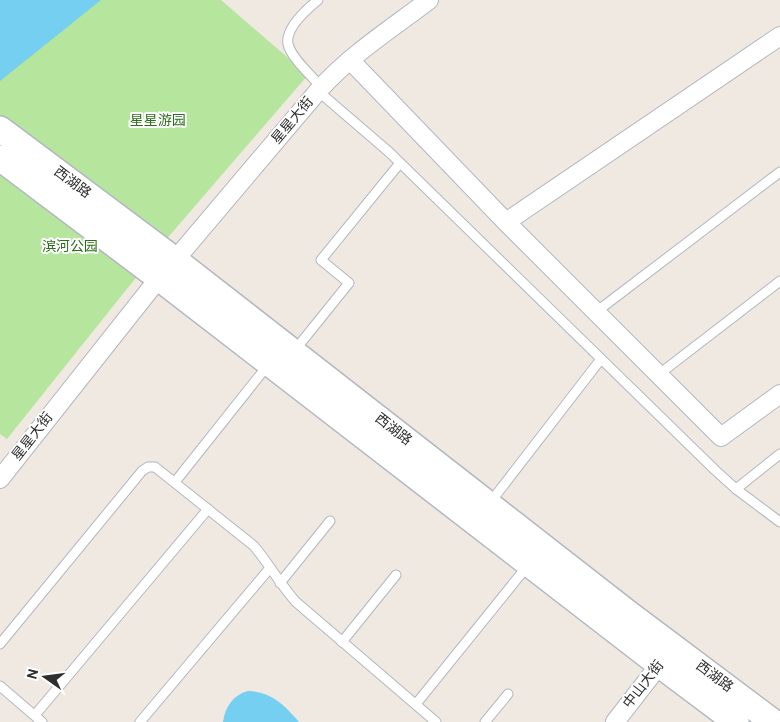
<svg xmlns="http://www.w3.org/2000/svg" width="780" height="722" font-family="Overpass,'Noto Sans SC',sans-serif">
	<rect width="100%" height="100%" fill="#efe9e1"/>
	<!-- green -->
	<path fill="#b6e59e" d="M 0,0 L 221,0 L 308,75 L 170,235 L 7,439 L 0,434 Z"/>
	<!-- water -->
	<g fill="#75cff0">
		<path d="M 0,0 L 101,0 L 0,81 Z"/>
		<path d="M 248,691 C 272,692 284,705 299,722 L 223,722 C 225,707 233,695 248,691 Z"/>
	</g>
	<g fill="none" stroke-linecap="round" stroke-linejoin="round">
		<!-- lane casing -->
		<g stroke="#b4b7c1" stroke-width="11">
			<g id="lane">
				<path d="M 318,0 C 307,9 285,28 288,44 C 291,58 312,76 321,87"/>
				<path d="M 318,91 L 389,152 L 715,470 L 736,489 L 780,522"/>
				<path d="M 596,312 L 780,172"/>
				<path d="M 295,350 L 349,283 L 321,260 L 400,163"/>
				<path d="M 658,375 L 780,281"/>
				<path d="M 175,482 L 268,365"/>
				<path d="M 736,489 L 780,454"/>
				<path d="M 489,504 L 601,359"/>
				<path d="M 280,583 L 330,521"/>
				<path d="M 342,642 L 396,575"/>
				<path d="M 0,644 L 142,471 L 148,467 L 155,467 L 254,546 C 269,564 280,584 296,602 L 436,722"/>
				<path d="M 0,686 L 42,722"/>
				<path d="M 416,704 L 529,564"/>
				<path d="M 35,715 L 208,509"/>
				<path d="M 140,722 L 270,568"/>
				<path d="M 485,722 L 508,694"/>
			</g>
		</g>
		<!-- street casing -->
		<g stroke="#b4b7c1" stroke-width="20">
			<g id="street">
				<path d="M 350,60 L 506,222 L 721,437 L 780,394"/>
				<path d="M 506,222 L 780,36"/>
				<path d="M 175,260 L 318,91 C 350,55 391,29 429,0"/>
				<path d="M 0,479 L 159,278"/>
				<path d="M 615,722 L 667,655"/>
			</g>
		</g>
		<!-- secondary casing -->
		<g stroke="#b4b7c1" stroke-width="28">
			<g id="secondary">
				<path d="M 0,129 L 175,260 L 628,613 L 773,722"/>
				<path d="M 0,158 L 159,278 L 660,665 L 736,722"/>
			</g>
		</g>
		<!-- lane -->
		<use href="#lane" stroke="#fff" stroke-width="9"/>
		<!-- street -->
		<use href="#street" stroke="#fff" stroke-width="18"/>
		<!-- secondary -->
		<use href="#secondary" stroke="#fff" stroke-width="25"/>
	</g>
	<g text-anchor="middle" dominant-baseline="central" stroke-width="4" stroke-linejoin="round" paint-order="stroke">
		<!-- park labels -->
		<g font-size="14" fill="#2c6e1b" stroke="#fff">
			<text x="158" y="121">星星游园</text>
			<text x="70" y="247">滨河公园</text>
		</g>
		<!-- street labels -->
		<g font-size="14" fill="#2e2e2e" stroke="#fff">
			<text transform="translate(293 121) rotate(-50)">星星大街</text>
			<text transform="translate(72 183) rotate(37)">西湖路</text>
			<text transform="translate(393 430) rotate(38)">西湖路</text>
			<text transform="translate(33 437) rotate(-52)">星星大街</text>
			<text transform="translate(714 677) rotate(37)">西湖路</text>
			<text transform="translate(644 685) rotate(-52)">中山大街</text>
		</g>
	</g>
	<!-- north arrow -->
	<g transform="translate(45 677) rotate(284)" stroke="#ffffff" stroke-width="4" paint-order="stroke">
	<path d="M0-4L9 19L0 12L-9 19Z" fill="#2e2e2e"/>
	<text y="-8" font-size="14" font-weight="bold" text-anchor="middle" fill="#2e2e2e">N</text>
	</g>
</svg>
